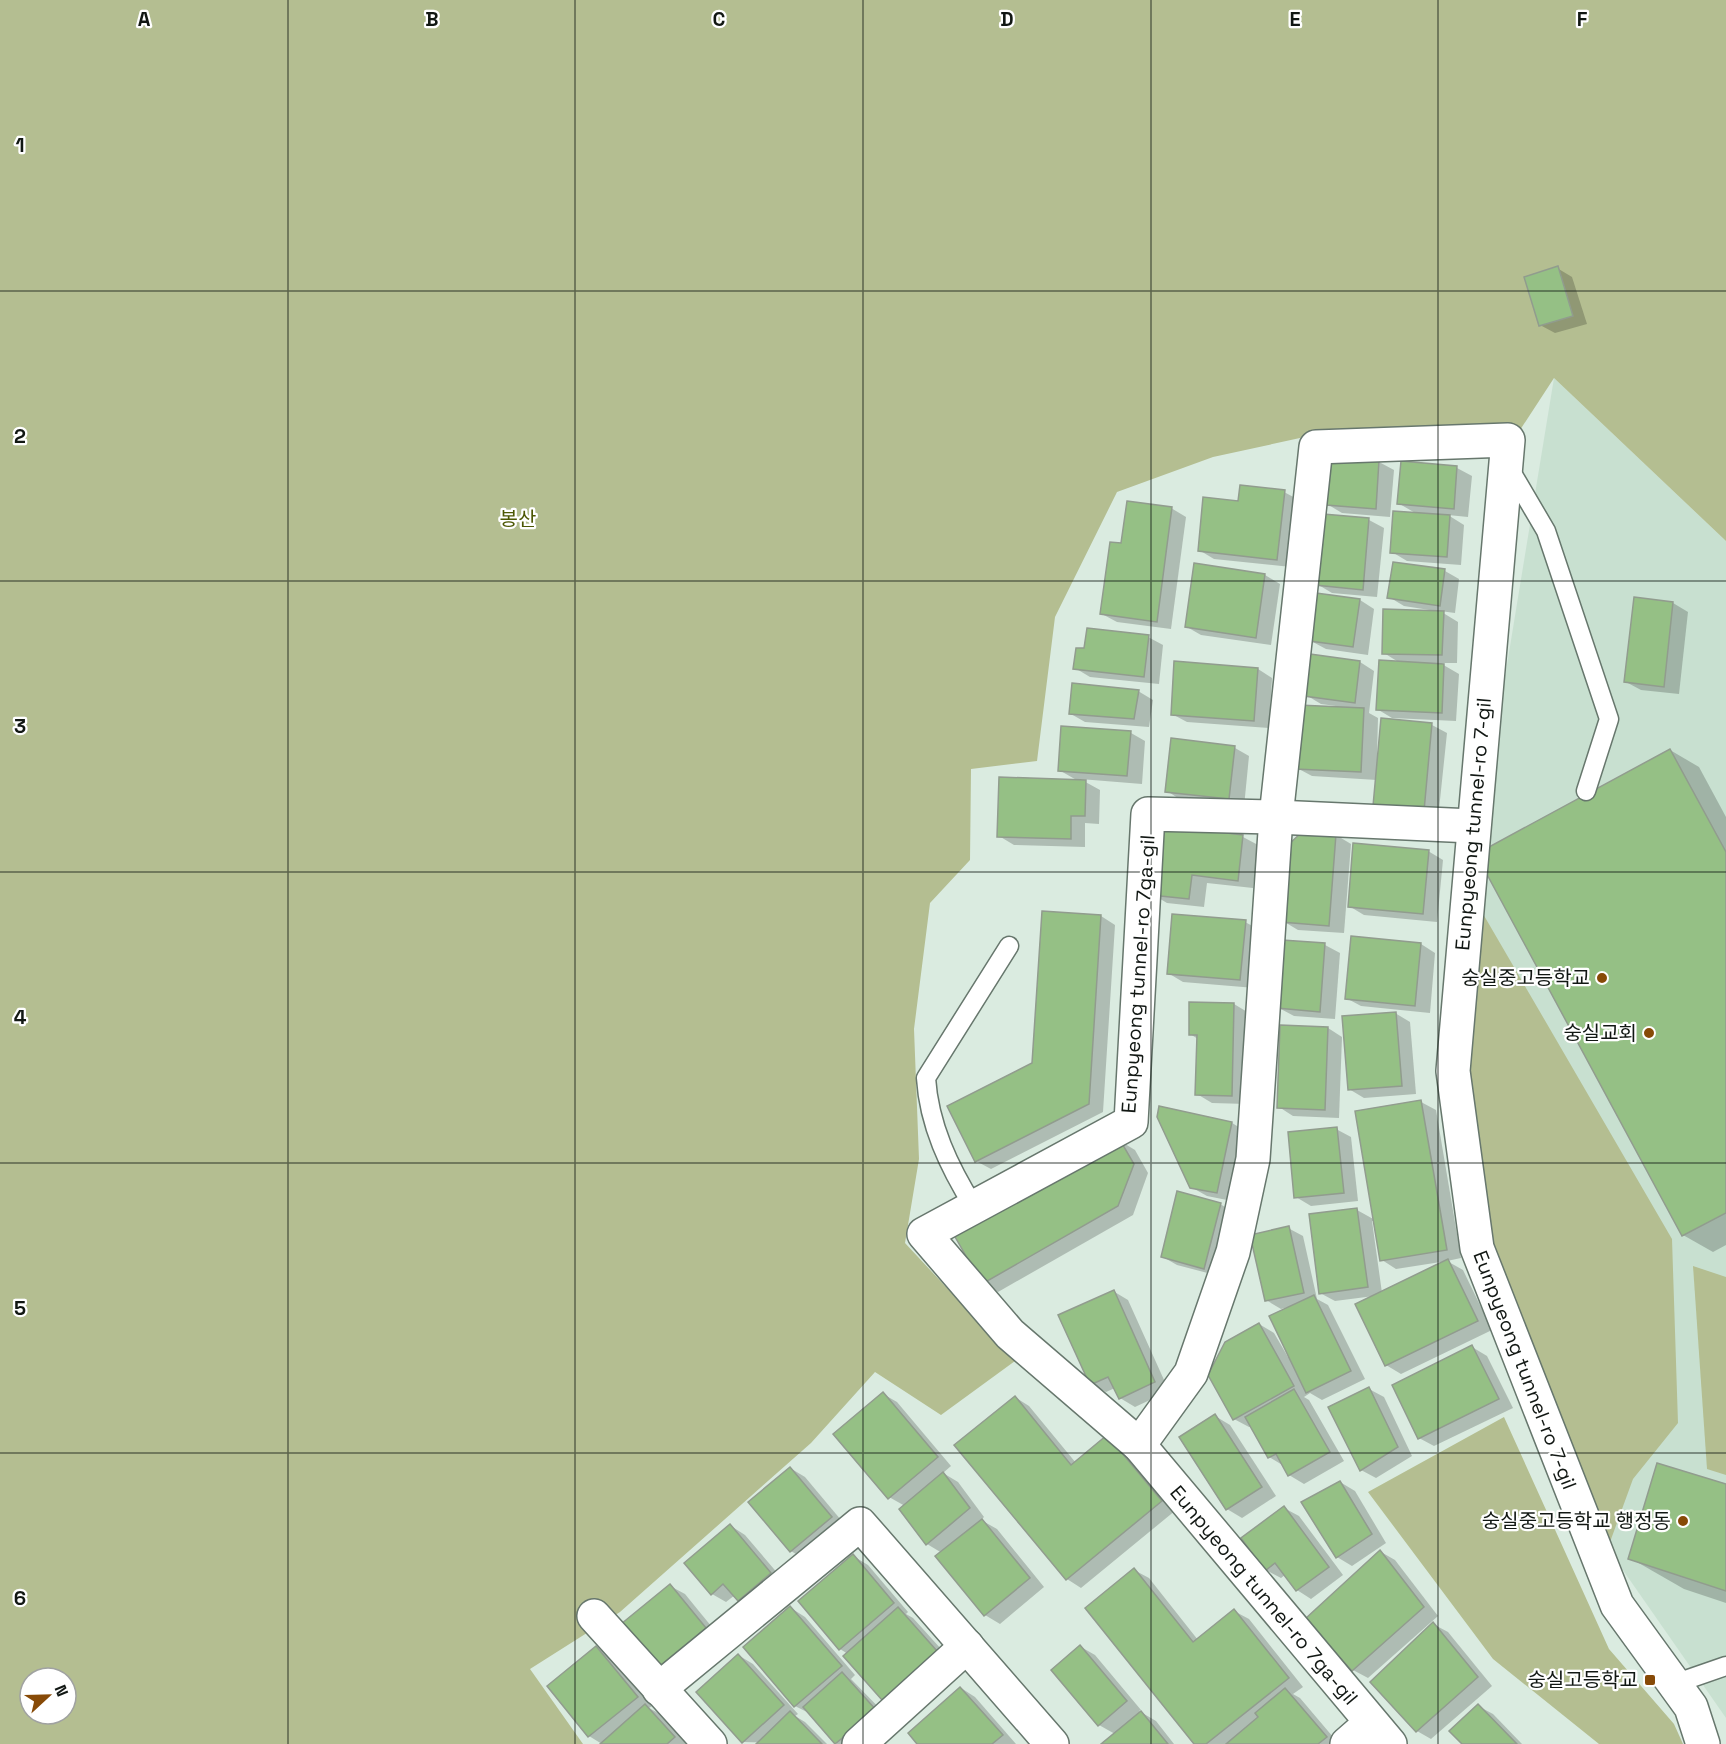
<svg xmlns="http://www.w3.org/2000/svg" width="1726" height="1744" font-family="'Space Grotesk','Noto Sans KR',sans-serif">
	<rect width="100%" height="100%" fill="#daebe0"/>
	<!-- built -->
	<path fill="#c8e0d0" d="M 1554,378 L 1726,541 L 1726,1718 L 1618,1563 L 1534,1336 L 1476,854 Z"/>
	<!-- green -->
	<g fill="#b4be91" fill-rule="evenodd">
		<path d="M 0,0 L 1726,0 L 1726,541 L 1554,378 L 1520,430 L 1323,433 L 1213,457 L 1117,492 L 1055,617 L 1037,761 L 971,769 L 970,860 L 930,903 L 914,1029 L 919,1159 L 905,1243 L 1015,1361 L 941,1415 L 875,1372 L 811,1443 L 620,1612 L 530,1669 L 583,1744 L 0,1744 ZM 30,1678 L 66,1678 L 66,1714 L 30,1714 Z"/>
		<path d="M 1479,907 L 1672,1239 L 1678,1423 L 1633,1479 L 1606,1553 L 1493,1253 L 1462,1060 Z"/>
		<path d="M 1693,1266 L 1726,1277 L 1726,1475 L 1707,1469 Z"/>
		<path d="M 1504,1417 L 1609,1649 L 1674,1724 L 1683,1744 L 1599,1744 L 1493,1659 L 1368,1492 Z"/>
	</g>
	<!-- shadow -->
	<g fill="#0003" fill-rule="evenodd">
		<path d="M 1557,268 L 1572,277 L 1587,324 L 1555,333 L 1540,325 Z"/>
		<path d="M 1379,462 L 1394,470 L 1390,517 L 1342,513 L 1327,504 Z"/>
		<path d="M 1402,462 L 1457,468 L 1472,476 L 1468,517 L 1448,515 L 1464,525 L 1461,565 L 1407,561 L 1392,552 L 1417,514 L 1398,503 Z"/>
		<path d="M 1284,492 L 1299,500 L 1291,567 L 1214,559 L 1199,550 L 1239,502 Z"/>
		<path d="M 1171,508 L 1186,517 L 1171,629 L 1117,622 L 1102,614 L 1122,544 Z"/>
		<path d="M 1369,520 L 1384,528 L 1377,597 L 1332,593 L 1317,584 Z"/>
		<path d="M 1195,565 L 1265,575 L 1280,584 L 1271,645 L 1201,635 L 1187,627 Z"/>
		<path d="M 1445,571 L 1459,579 L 1455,613 L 1440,611 L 1458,622 L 1457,663 L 1440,663 L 1459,674 L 1456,721 L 1392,718 L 1377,709 L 1400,663 L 1384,653 L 1436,611 L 1404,606 L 1389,597 Z"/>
		<path d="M 1360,600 L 1374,609 L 1368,655 L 1326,649 L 1311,641 Z"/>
		<path d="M 1673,603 L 1688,612 L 1679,694 L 1641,690 L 1626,682 Z"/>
		<path d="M 1148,637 L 1163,645 L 1159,684 L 1090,677 L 1075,668 Z"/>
		<path d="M 1360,662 L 1374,671 L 1369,713 L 1378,718 L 1377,755 L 1432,725 L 1447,733 L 1438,819 L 1377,780 L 1312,776 L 1297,768 L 1336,708 L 1336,706 L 1321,704 L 1306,695 Z"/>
		<path d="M 1258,669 L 1272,678 L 1269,728 L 1187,722 L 1172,714 Z"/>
		<path d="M 1138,691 L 1153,700 L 1149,727 L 1085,722 L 1071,714 Z"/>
		<path d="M 1131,733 L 1145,741 L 1142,784 L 1080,779 L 1100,790 L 1099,824 L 1085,823 L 1085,847 L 1014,845 L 999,836 L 1080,782 L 1059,770 Z"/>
		<path d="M 1235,748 L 1249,756 L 1244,807 L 1181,800 L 1167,791 Z"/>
		<path d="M 1670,750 L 1699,767 L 1726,817 L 1726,1245 L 1713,1252 L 1683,1235 L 1478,854 Z"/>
		<path d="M 1160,827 L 1243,837 L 1258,845 L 1253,888 L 1207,883 L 1204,907 L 1167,903 L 1152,894 Z"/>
		<path d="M 1336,835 L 1351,844 L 1344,933 L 1298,930 L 1283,921 Z"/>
		<path d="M 1428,851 L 1443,860 L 1437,922 L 1364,915 L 1349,906 Z"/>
		<path d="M 1101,916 L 1115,925 L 1103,1112 L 991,1169 L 976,1161 L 1034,1064 Z"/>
		<path d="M 1245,922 L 1260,930 L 1255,988 L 1183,982 L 1168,973 Z"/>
		<path d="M 1284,941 L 1325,945 L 1340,953 L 1335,1019 L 1294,1016 L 1279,1008 Z"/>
		<path d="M 1421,944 L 1435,953 L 1430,1013 L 1361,1006 L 1346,998 Z"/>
		<path d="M 1191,1003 L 1234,1004 L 1249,1013 L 1247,1104 L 1212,1103 L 1197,1094 L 1198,1039 L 1190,1034 Z"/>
		<path d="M 1395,1013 L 1410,1022 L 1416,1094 L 1364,1098 L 1349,1089 Z"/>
		<path d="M 1328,1028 L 1342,1037 L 1339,1118 L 1293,1116 L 1279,1107 Z"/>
		<path d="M 1421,1102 L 1436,1110 L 1461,1258 L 1447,1261 L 1463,1270 L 1492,1330 L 1401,1374 L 1386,1365 L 1374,1296 L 1335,1301 L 1320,1293 L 1357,1210 L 1375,1220 ZM 1372,1221 L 1375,1221 L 1382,1260 L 1396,1269 L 1447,1261 L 1382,1293 Z"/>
		<path d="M 1160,1108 L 1232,1123 L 1247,1132 L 1232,1201 L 1207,1196 L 1191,1187 Z"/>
		<path d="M 1336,1129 L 1351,1137 L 1358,1201 L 1311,1206 L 1296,1197 Z"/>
		<path d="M 1120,1141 L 1135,1150 L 1148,1173 L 1133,1215 L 998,1292 L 983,1283 Z"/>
		<path d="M 1220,1204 L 1235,1213 L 1219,1276 L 1177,1265 L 1163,1257 Z"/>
		<path d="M 1288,1228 L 1303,1236 L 1317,1299 L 1328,1305 L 1365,1379 L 1322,1400 L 1310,1393 L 1304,1397 L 1309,1400 L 1344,1461 L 1304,1484 L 1289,1475 L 1284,1466 L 1269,1457 L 1252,1426 L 1249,1427 L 1234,1419 L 1259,1324 L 1274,1333 L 1288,1357 L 1290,1356 L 1289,1307 L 1281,1309 L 1266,1300 Z"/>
		<path d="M 1113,1291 L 1128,1300 L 1169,1391 L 1135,1407 L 1120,1398 L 1115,1388 L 1106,1392 L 1091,1384 Z"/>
		<path d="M 1472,1347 L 1487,1356 L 1513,1408 L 1434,1446 L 1419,1438 Z"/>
		<path d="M 1369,1389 L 1384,1397 L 1412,1456 L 1376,1478 L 1361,1470 Z"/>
		<path d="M 883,1394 L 897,1402 L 951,1466 L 943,1473 L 958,1482 L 984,1517 L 981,1520 L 997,1529 L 1044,1587 L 1000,1624 L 985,1615 L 942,1553 L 927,1544 L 905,1506 L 889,1497 Z"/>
		<path d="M 1015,1397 L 1029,1406 L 1076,1463 L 1122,1445 L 1176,1510 L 1081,1588 L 1067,1579 Z"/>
		<path d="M 1215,1416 L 1230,1425 L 1276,1496 L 1242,1518 L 1227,1509 L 1181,1438 Z"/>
		<path d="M 790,1468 L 805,1477 L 846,1526 L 806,1560 L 791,1551 Z"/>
		<path d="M 1340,1482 L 1355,1491 L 1386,1543 L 1352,1566 L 1337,1557 L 1303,1503 Z"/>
		<path d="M 1726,1486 L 1726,1603 L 1684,1589 L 1630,1558 Z"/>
		<path d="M 1284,1508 L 1299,1516 L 1343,1575 L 1311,1599 L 1297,1590 L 1285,1575 L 1281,1578 L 1266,1570 Z"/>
		<path d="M 731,1526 L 745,1535 L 785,1582 L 754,1609 L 735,1595 L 726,1602 L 712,1594 Z"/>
		<path d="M 1381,1552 L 1395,1560 L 1438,1616 L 1368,1678 L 1353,1670 Z"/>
		<path d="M 853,1556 L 868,1565 L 908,1612 L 906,1614 L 913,1618 L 951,1660 L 897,1708 L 883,1699 L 848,1654 L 840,1649 Z"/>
		<path d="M 1134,1570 L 1149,1578 L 1198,1640 L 1234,1611 L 1249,1619 L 1303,1687 L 1293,1694 L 1300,1698 L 1339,1744 L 1196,1744 Z"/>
		<path d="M 670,1586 L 685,1594 L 720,1637 L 658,1667 Z"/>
		<path d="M 791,1608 L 805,1617 L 855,1675 L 851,1679 L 890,1719 L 863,1744 L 837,1744 L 811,1714 L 795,1706 Z"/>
		<path d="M 1433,1624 L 1448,1632 L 1492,1686 L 1431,1739 L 1417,1731 Z"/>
		<path d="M 1081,1647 L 1095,1655 L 1141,1710 L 1139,1711 L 1156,1721 L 1174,1744 L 1103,1744 L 1115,1734 L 1099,1725 Z"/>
		<path d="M 597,1648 L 611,1656 L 652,1706 L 649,1708 L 660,1714 L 686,1744 L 602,1744 L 589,1736 Z"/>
		<path d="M 738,1655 L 753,1664 L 798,1714 L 795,1716 L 805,1722 L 827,1744 L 743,1742 L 698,1692 Z"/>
		<path d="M 961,1688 L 975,1697 L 1016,1744 L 919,1744 Z"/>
		<path d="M 1478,1706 L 1493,1714 L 1522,1744 L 1464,1744 Z"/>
	</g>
	<!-- building -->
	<g fill="#95c085" stroke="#919c8e" stroke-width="1.5">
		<path d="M 1558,266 L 1573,316 L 1539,326 L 1524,277 Z"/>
		<path d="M 1329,456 L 1379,460 L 1376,509 L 1326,505 Z"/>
		<path d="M 1401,461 L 1457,466 L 1454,509 L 1397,504 Z"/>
		<path d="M 1240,485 L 1285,490 L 1277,560 L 1198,551 L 1203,497 L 1238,501 Z"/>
		<path d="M 1127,501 L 1172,507 L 1157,622 L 1100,614 L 1110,542 L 1121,543 Z"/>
		<path d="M 1393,511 L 1450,515 L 1447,557 L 1390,553 Z"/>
		<path d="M 1323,514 L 1369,518 L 1363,590 L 1315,585 Z"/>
		<path d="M 1393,562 L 1445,569 L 1440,606 L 1387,598 Z"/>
		<path d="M 1194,563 L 1265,574 L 1256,638 L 1185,627 Z"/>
		<path d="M 1316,593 L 1360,599 L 1353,647 L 1310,641 Z"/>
		<path d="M 1634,597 L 1673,602 L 1664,687 L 1624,682 Z"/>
		<path d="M 1383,609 L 1444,611 L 1442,655 L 1382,654 Z"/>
		<path d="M 1087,628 L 1149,635 L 1144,677 L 1073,669 L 1076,648 L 1084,648 Z"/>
		<path d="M 1310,654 L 1360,661 L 1355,703 L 1304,696 Z"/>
		<path d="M 1379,660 L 1444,664 L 1442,713 L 1376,710 Z"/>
		<path d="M 1174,661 L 1258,668 L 1254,721 L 1171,715 Z"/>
		<path d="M 1072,683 L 1139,690 L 1134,719 L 1069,714 Z"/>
		<path d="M 1298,705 L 1364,708 L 1361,772 L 1295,769 Z"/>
		<path d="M 1381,718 L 1432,723 L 1424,811 L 1373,806 Z"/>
		<path d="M 1061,726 L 1131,731 L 1127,776 L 1058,771 Z"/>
		<path d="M 1171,738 L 1235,746 L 1229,799 L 1165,792 Z"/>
		<path d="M 1670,749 L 1726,852 L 1726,1213 L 1682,1236 L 1476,854 Z"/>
		<path d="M 999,777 L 1086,780 L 1085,816 L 1071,816 L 1071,839 L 997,837 Z"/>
		<path d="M 1159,825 L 1243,835 L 1238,881 L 1192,875 L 1189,899 L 1151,895 Z"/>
		<path d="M 1303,831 L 1336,834 L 1329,926 L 1281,922 L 1287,846 Z"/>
		<path d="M 1353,843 L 1429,850 L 1423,914 L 1348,907 Z"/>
		<path d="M 1042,911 L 1101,915 L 1089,1104 L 975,1162 L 947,1106 L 1032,1063 Z"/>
		<path d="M 1172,914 L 1246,920 L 1240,980 L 1167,974 Z"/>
		<path d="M 1351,936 L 1421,943 L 1415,1006 L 1345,999 Z"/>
		<path d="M 1282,940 L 1325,943 L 1320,1012 L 1277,1008 Z"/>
		<path d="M 1189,1002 L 1234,1003 L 1232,1096 L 1195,1095 L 1197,1035 L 1189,1035 Z"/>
		<path d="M 1396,1012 L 1402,1086 L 1348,1090 L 1342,1016 Z"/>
		<path d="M 1280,1025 L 1328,1027 L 1325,1110 L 1277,1108 Z"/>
		<path d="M 1421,1100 L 1447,1250 L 1380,1261 L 1355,1111 Z"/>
		<path d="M 1159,1106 L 1232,1122 L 1217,1193 L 1190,1188 L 1157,1117 Z"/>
		<path d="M 1337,1127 L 1344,1193 L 1294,1198 L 1288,1132 Z"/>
		<path d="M 1120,1140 L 1134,1164 L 1118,1206 L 982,1284 L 954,1235 Z"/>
		<path d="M 1177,1191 L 1221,1203 L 1204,1269 L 1161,1257 Z"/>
		<path d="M 1357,1208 L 1368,1287 L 1319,1294 L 1309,1214 Z"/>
		<path d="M 1289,1226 L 1304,1293 L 1265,1301 L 1250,1235 Z"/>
		<path d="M 1448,1259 L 1478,1321 L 1385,1366 L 1355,1304 Z"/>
		<path d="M 1114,1290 L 1155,1382 L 1119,1399 L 1108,1377 L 1090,1385 L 1058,1315 Z"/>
		<path d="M 1314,1295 L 1351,1371 L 1306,1393 L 1269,1316 Z"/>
		<path d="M 1259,1323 L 1294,1386 L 1233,1420 L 1208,1375 L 1225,1342 Z"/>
		<path d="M 1472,1345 L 1499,1399 L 1418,1439 L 1392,1385 Z"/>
		<path d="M 1369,1387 L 1398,1447 L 1360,1471 L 1328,1407 Z"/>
		<path d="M 1294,1389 L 1330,1452 L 1288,1476 L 1276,1454 L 1268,1458 L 1245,1417 Z"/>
		<path d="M 883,1392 L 938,1457 L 888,1499 L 833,1434 Z"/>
		<path d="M 1015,1396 L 1071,1465 L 1107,1435 L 1162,1501 L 1066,1580 L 954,1445 Z"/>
		<path d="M 1215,1414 L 1262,1487 L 1226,1510 L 1179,1437 Z"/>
		<path d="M 1657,1463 L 1726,1484 L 1726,1591 L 1628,1559 Z"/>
		<path d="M 790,1467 L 832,1517 L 790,1552 L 748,1502 Z"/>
		<path d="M 943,1472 L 970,1508 L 926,1545 L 899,1509 Z"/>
		<path d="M 1340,1481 L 1372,1534 L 1336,1558 L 1301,1502 Z"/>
		<path d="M 1284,1506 L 1329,1567 L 1296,1591 L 1275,1563 L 1265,1571 L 1241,1538 Z"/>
		<path d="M 982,1519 L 1030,1578 L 984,1616 L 935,1556 Z"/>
		<path d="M 730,1524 L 771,1573 L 738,1601 L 723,1584 L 711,1595 L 684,1563 Z"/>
		<path d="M 1380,1550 L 1424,1607 L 1352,1671 L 1305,1619 Z"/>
		<path d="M 853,1554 L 894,1603 L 839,1650 L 798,1601 Z"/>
		<path d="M 1134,1568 L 1193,1642 L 1234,1609 L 1289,1678 L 1206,1744 L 1194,1744 L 1085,1608 Z"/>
		<path d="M 670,1584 L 706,1628 L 657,1669 L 621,1624 Z"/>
		<path d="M 790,1606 L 842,1666 L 794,1707 L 743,1647 Z"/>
		<path d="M 898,1607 L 937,1651 L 882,1700 L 843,1656 Z"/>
		<path d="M 1433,1622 L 1478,1677 L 1416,1732 L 1370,1682 Z"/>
		<path d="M 1080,1645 L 1127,1701 L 1098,1726 L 1051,1670 Z"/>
		<path d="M 596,1646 L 638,1697 L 588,1737 L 547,1686 Z"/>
		<path d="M 738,1654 L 784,1705 L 742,1743 L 696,1692 Z"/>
		<path d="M 842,1672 L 876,1710 L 835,1744 L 803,1707 Z"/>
		<path d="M 960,1687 L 1003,1735 L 992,1744 L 917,1744 L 908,1733 Z"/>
		<path d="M 1285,1688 L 1327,1737 L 1318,1744 L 1226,1744 L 1258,1717 L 1255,1713 Z"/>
		<path d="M 645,1704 L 675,1737 L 667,1744 L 600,1744 Z"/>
		<path d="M 1478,1704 L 1517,1744 L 1462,1744 L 1449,1731 Z"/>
		<path d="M 790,1711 L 822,1744 L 756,1744 Z"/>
		<path d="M 1141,1711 L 1168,1744 L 1101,1744 Z"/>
	</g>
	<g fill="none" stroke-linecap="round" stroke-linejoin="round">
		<!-- service casing -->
		<g stroke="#67776d" stroke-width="21">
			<g id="service">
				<path d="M 1509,468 L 1546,531 L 1609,719 L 1586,791"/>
				<path d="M 974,1207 C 949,1167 929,1125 926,1078 L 1009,946"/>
				<path d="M 1674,1684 L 1726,1666"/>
			</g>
		</g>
		<!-- minor casing -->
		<g stroke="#67776d" stroke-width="36">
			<g id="minor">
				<path d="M 1139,1445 L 1191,1373 L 1233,1252 L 1253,1159 L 1276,817 L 1316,447 L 1508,440 L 1453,1071 L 1477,1248 L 1617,1605 L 1691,1707 L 1703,1744"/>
				<path d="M 594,1616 L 710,1744"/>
				<path d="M 659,1689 L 860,1524 L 1052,1744"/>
				<path d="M 859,1744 L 967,1646"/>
				<path d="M 1347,1744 L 1371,1723"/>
				<path d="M 1390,1744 L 1139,1445 L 1010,1334 L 924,1234 L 1131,1122 L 1148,814 L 1276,817 L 1472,826"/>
			</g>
		</g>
		<!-- service -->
		<use href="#service" stroke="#fff" stroke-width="18"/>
		<!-- minor -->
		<use href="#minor" stroke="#fff" stroke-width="33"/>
	</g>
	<!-- grid -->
	<path fill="none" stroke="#111713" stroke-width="1.5" stroke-opacity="0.55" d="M 288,0 L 288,1744M 575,0 L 575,1744M 863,0 L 863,1744M 1151,0 L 1151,1744M 1438,0 L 1438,1744M 0,291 L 1726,291M 0,581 L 1726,581M 0,872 L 1726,872M 0,1163 L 1726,1163M 0,1453 L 1726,1453"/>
	<!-- markers -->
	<g fill="#874a07" stroke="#fff" stroke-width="2">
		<circle cx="1602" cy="978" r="6"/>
		<circle cx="1649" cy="1033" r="6"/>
		<circle cx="1683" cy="1521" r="6"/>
		<rect x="1644" y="1674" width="12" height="12" rx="3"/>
	</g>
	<g text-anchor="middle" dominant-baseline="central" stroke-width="4.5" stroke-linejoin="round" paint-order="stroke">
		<!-- park labels -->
		<g font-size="20" fill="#4c5703" stroke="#fff">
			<text x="518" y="519">봉산</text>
		</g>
		<!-- street labels -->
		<g font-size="20" fill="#111713" stroke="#fff">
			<text transform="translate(1473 824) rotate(-85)">Eunpyeong tunnel-ro 7-gil</text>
			<text transform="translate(1138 974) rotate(-86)">Eunpyeong tunnel-ro 7ga-gil</text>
			<text transform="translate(1525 1370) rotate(69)">Eunpyeong tunnel-ro 7-gil</text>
			<text transform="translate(1264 1595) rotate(50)">Eunpyeong tunnel-ro 7ga-gil</text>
		</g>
		<!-- poi labels -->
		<g font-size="20" fill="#111713" stroke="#fff" text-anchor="end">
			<text x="1590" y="978">숭실중고등학교</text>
			<text x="1637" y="1033">숭실교회</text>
			<text x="1671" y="1521">숭실중고등학교 행정동</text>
			<text x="1638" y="1680">숭실고등학교</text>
		</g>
	</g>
	<g font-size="20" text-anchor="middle" font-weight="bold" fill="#111713" stroke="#fff" stroke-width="4.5" stroke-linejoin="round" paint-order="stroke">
		<text x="144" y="26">A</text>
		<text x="432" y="26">B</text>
		<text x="719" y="26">C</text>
		<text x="1007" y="26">D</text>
		<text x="1295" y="26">E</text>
		<text x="1582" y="26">F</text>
		<text x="20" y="152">1</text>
		<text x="20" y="443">2</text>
		<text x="20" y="733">3</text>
		<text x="20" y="1024">4</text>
		<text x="20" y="1315">5</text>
		<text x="20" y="1605">6</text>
	</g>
	<!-- north arrow -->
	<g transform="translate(48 1696) rotate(68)"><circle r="28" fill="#ffffff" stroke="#a0a2a1" stroke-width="1.5"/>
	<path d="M0-4.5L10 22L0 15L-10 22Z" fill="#874a07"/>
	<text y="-9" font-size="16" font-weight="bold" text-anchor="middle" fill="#111713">N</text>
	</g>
</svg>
